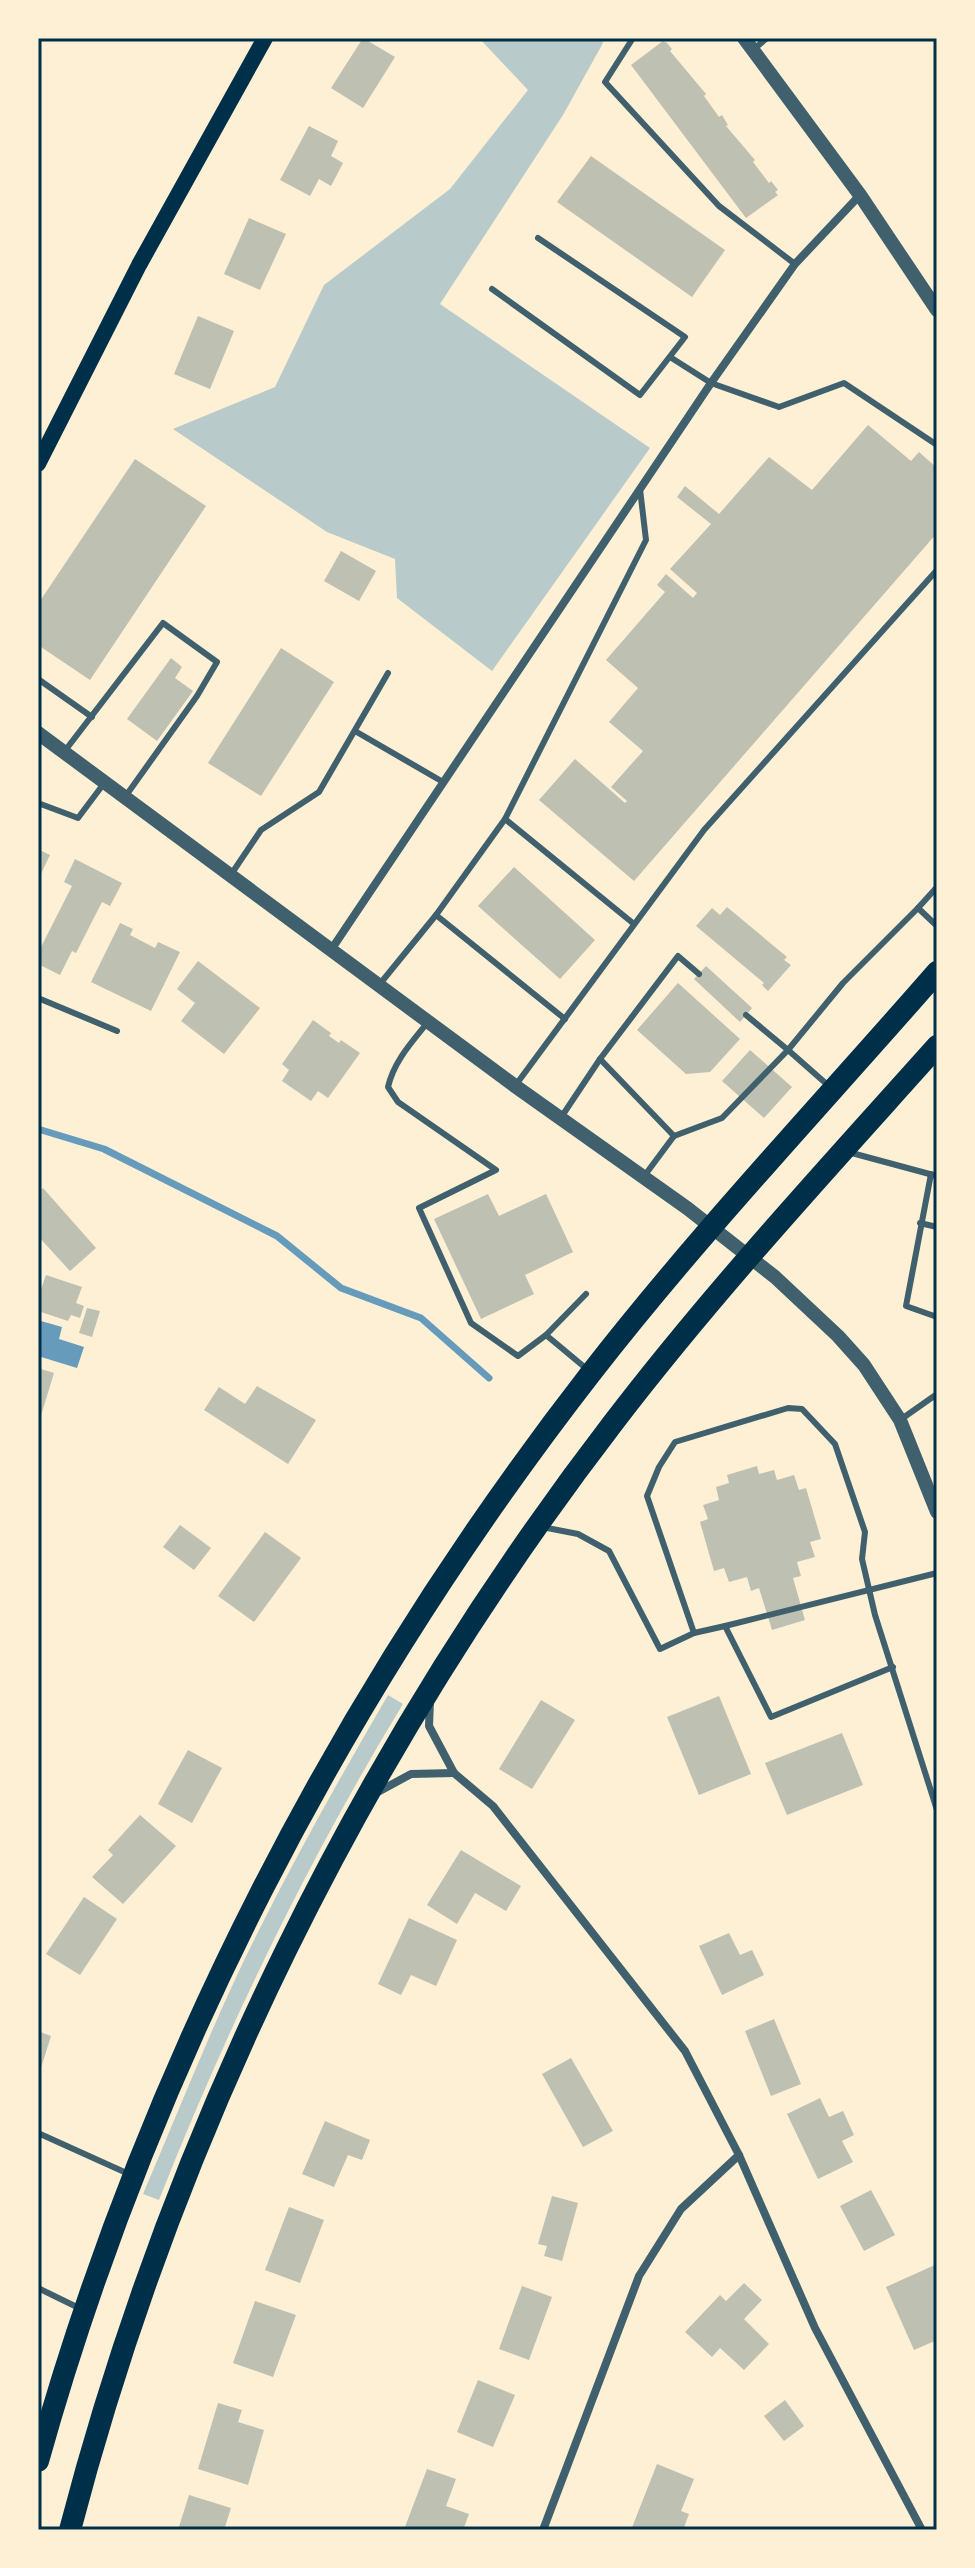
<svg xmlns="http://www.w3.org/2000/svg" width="975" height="2568" font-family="Figtree,sans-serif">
	<rect width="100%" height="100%" fill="#fdf0d5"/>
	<!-- green -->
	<g fill="#b9caca">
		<path d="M 479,38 L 599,38 L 603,43 L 563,115 L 440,304 L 650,448 L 492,671 L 397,598 L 395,559 L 327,532 L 173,429 L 275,387 L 324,285 L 450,189 L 528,90 Z"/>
		<path d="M 388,1695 L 403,1704 C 307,1862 227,2028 159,2200 L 143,2194 C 180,2108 214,2020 256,1936 C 297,1854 342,1774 388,1695 Z"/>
	</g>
	<!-- water -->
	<path fill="#669bbc" d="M 41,1321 L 62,1327 L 59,1339 L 84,1347 L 77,1368 L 38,1356 L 38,1330 Z"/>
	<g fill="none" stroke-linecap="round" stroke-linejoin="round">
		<!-- stream -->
		<path stroke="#669bbc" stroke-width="7" d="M 38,1129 L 104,1149 L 277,1236 L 341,1288 L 421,1318 L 489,1378"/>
	</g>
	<!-- building -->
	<g fill="#bec0b2">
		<path d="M 363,38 L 395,57 L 363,108 L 331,88 Z"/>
		<path d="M 663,41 L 667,43 L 672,49 L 670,51 L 706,94 L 704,96 L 719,117 L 722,115 L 728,125 L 726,126 L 755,160 L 753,162 L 769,183 L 771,181 L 778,190 L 775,192 L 778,195 L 746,218 L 631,65 Z"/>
		<path d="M 309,126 L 338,141 L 331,156 L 343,163 L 331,186 L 319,179 L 310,196 L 280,180 Z"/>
		<path d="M 591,156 L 725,250 L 692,297 L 557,202 Z"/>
		<path d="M 249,218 L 286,234 L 260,290 L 224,274 Z"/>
		<path d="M 198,316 L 234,331 L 210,389 L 174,374 Z"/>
		<path d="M 868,425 L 911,461 L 919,452 L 937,468 L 937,533 L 634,881 L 539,800 L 575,759 L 625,803 L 627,801 L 611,787 L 643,751 L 609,722 L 638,688 L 606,660 L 665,592 L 657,585 L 666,574 L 693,598 L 697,593 L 670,569 L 711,524 L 677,497 L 685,486 L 719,514 L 769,457 L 812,490 Z"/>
		<path d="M 135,459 L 206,506 L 90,680 L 38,645 L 38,604 Z"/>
		<path d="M 341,551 L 376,571 L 359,601 L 324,581 Z"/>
		<path d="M 281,648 L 334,682 L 261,796 L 208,763 Z"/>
		<path d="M 171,658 L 182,667 L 175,678 L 193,691 L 157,741 L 127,719 Z"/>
		<path d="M 38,849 L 50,855 L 38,880 Z"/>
		<path d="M 75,859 L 122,883 L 110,906 L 102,902 L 76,953 L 72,951 L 60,975 L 38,964 L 38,953 L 72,886 L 64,882 Z"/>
		<path d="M 514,867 L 595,940 L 560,979 L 478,906 Z"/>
		<path d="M 727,907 L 787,957 L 784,960 L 791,965 L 768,991 L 762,985 L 764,983 L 696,926 L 712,908 L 720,915 Z"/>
		<path d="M 120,923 L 133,929 L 130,935 L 155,948 L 158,942 L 180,952 L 151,1011 L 91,982 Z"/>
		<path d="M 198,961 L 260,1008 L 224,1054 L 181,1021 L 195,1003 L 177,989 Z"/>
		<path d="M 706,966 L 752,1008 L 740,1022 L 694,979 Z"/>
		<path d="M 678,983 L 740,1039 L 710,1072 L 686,1074 L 637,1030 Z"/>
		<path d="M 313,1020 L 331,1033 L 329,1036 L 339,1043 L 341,1040 L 360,1053 L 328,1098 L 318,1091 L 311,1101 L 282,1081 L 289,1070 L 282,1064 Z"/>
		<path d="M 750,1050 L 792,1087 L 764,1118 L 722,1081 Z"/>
		<path d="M 43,1188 L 96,1248 L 70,1271 L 38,1236 L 38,1193 Z"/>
		<path d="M 488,1194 L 499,1216 L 546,1194 L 573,1252 L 525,1275 L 534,1294 L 481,1319 L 434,1219 Z"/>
		<path d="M 46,1275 L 82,1287 L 76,1303 L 84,1306 L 80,1318 L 71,1315 L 68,1321 L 38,1311 L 38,1298 Z"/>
		<path d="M 87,1308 L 100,1311 L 92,1337 L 79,1333 Z"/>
		<path d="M 38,1368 L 54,1373 L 39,1422 L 38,1422 Z"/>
		<path d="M 257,1386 L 316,1420 L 288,1464 L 204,1410 L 219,1387 L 245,1404 Z"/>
		<path d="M 757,1466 L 759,1474 L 774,1470 L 777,1480 L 794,1475 L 799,1490 L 806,1488 L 821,1539 L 810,1542 L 815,1557 L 797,1562 L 801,1576 L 793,1578 L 805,1620 L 772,1630 L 759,1588 L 751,1591 L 747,1577 L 729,1582 L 724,1568 L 714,1571 L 700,1522 L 708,1519 L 703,1505 L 719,1500 L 716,1487 L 729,1483 L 727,1475 Z"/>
		<path d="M 180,1525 L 211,1548 L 194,1570 L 163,1547 Z"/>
		<path d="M 265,1532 L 301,1558 L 254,1622 L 218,1596 Z"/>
		<path d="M 719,1696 L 751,1774 L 699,1795 L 667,1717 Z"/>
		<path d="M 541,1700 L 575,1720 L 532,1789 L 499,1769 Z"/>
		<path d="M 842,1733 L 863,1785 L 787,1815 L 765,1763 Z"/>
		<path d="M 188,1750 L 222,1768 L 192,1823 L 158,1804 Z"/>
		<path d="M 140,1815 L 176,1846 L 123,1904 L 92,1877 L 113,1855 L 108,1850 Z"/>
		<path d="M 461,1850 L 521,1886 L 506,1911 L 475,1893 L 457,1924 L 427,1905 Z"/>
		<path d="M 84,1897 L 117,1919 L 80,1975 L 46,1954 Z"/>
		<path d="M 409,1918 L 457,1940 L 436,1986 L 411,1975 L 401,1995 L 378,1984 Z"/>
		<path d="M 729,1933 L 740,1955 L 752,1950 L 764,1975 L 722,1995 L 699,1946 Z"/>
		<path d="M 774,2019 L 801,2084 L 771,2096 L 745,2031 Z"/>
		<path d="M 38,2031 L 51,2036 L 39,2074 L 38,2074 Z"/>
		<path d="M 571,2058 L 613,2131 L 583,2147 L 542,2074 Z"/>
		<path d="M 820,2098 L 829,2117 L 843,2111 L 854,2135 L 842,2141 L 853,2162 L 818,2179 L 787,2114 Z"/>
		<path d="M 325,2121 L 370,2140 L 362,2160 L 348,2155 L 334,2187 L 302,2174 Z"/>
		<path d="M 871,2190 L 895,2235 L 864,2251 L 840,2206 Z"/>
		<path d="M 552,2196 L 578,2203 L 562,2261 L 544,2256 L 547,2246 L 538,2244 Z"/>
		<path d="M 289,2207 L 324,2220 L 300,2283 L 265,2270 Z"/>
		<path d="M 937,2264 L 937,2340 L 914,2350 L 886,2287 Z"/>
		<path d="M 744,2283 L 762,2300 L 744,2319 L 769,2344 L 744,2370 L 720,2348 L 712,2357 L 685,2332 L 720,2295 L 726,2301 Z"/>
		<path d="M 522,2286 L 552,2297 L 529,2360 L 499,2349 Z"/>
		<path d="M 255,2301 L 296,2315 L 273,2377 L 233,2363 Z"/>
		<path d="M 478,2380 L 515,2395 L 493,2447 L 457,2432 Z"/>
		<path d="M 785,2400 L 804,2426 L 784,2441 L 764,2416 Z"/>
		<path d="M 218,2403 L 242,2410 L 238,2422 L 264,2430 L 248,2485 L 198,2469 Z"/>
		<path d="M 657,2464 L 694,2479 L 681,2511 L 689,2514 L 683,2530 L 631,2530 Z"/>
		<path d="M 427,2469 L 456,2479 L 446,2506 L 469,2514 L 463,2530 L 414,2530 L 405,2527 Z"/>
		<path d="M 189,2495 L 231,2508 L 224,2530 L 178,2530 Z"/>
	</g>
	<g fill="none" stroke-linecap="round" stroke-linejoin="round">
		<!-- service -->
		<g stroke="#3f606c" stroke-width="6">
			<path d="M 633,38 L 605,82 L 719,206 L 795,264"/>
			<path d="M 753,50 L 767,38"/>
			<path d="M 492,289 L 640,395 L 685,337 L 538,238"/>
			<path d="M 670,357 L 711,383 L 779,407 L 844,383 L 937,445"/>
			<path d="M 38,679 L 92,717"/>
			<path d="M 355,731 L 443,782"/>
			<path d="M 64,752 L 163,623 L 217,662 L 197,696 L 125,797"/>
			<path d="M 38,803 L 78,818 L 105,782"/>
			<path d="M 505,819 L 646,540 L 640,489"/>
			<path d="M 230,876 L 261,830 L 319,792 L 388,673"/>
			<path d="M 937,887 L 918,908 L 937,926"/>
			<path d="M 436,915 L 505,819 L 634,924"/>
			<path d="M 379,985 L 436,915 L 565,1019"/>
			<path d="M 38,998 L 117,1031"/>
			<path d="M 428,1022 C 412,1042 394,1061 388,1087 L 398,1102 L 496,1170 L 419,1208 L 471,1323 L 518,1356 L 546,1335 L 588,1370"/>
			<path d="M 600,1059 L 674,1136"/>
			<path d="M 515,1086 L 704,830 L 937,570"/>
			<path d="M 830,1087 L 788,1050 L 843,983 L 918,908"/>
			<path d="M 560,1119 L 600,1059 L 678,956 L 699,974"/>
			<path d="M 848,1152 L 937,1176"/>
			<path d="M 931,1174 L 906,1306 L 937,1317"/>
			<path d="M 645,1175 L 674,1136 L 722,1118 L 788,1050 L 746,1015"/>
			<path d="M 920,1223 L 937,1227"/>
			<path d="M 546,1335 L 586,1294"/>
			<path d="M 900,1420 L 937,1394"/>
			<path d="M 542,1527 L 578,1534 L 609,1551 L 660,1649 L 694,1633 L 647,1496 L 659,1467 L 675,1442 L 788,1408 L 802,1409 L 835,1444 L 865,1532 L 862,1559 L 875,1615 L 937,1810"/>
			<path d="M 725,1626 L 937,1573"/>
			<path d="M 694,1633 L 725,1626 L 771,1717 L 893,1667"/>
			<path d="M 38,2133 L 131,2175"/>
			<path d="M 38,2288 L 81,2309"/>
		</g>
		<!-- minor -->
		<g stroke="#3f606c" stroke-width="8">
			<path d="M 331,950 L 711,383 L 795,264 L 860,195"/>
			<path d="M 430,1701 L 429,1726 L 454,1773 L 493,1806 L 685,2051 L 739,2155 L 815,2328 L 922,2530"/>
			<path d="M 376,1793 L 411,1774 L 454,1773"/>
			<path d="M 543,2530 L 639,2276 L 681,2209 L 739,2155"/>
		</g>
		<!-- tertiary -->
		<g stroke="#3f606c" stroke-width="14">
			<path d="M 744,38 L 860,195 L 937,310"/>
			<path d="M 38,733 L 515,1086 L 687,1208 L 775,1277 L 838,1336 L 864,1365 L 900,1420 L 937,1512"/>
		</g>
		<!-- secondary -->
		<path stroke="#003049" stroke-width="16" d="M 38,464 L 139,265 L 265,38"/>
		<!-- trunk -->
		<g stroke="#003049" stroke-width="22">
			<path d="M 38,2461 C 148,2068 340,1696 591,1373 C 699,1234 821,1105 937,972"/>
			<path d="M 70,2530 C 174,2131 362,1750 613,1423 C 714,1291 826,1170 937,1046"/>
		</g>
	</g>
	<!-- border -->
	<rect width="975" height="2568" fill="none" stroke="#fdf0d5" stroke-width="80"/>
	<rect x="40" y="40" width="895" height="2488" fill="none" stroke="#003049" stroke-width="3"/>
</svg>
